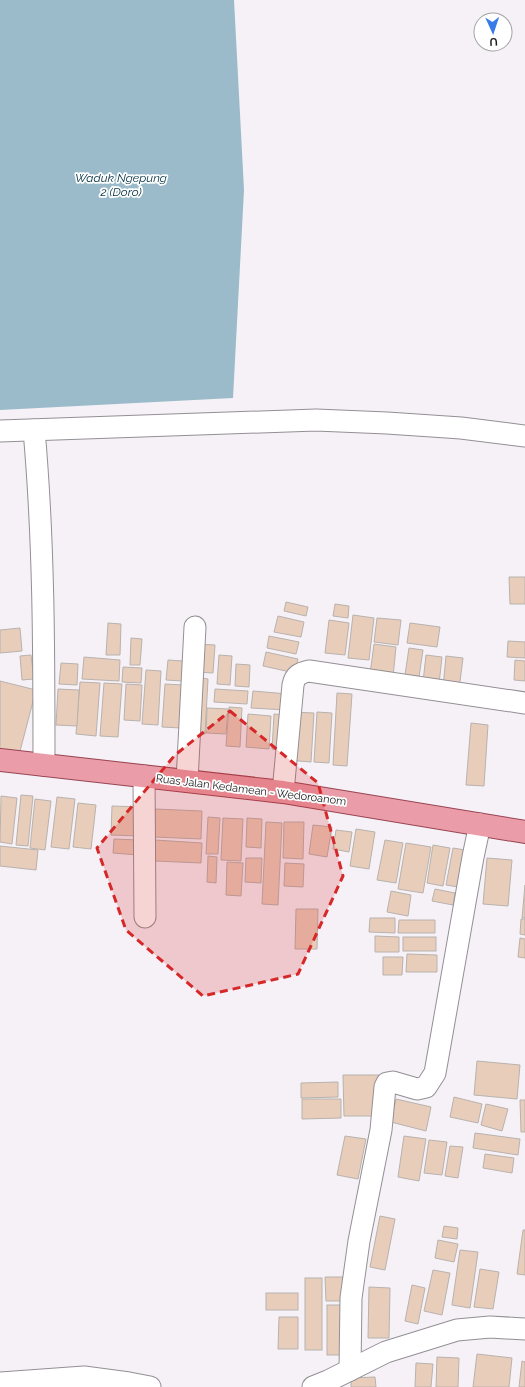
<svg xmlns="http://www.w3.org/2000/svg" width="525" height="1387" font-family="Raleway,sans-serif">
	<rect width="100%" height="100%" fill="#f5f1f7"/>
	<!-- water -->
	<path fill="#9bbbca" d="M 0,0 L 234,0 L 244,190 L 233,398 L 0,410 Z"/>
	<!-- building -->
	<g fill="#e9cdbb" stroke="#b8b2ad">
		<path d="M 509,577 L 525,577 L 525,604 L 510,604 Z"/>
		<path d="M 286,602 L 308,607 L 306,616 L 284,611 Z"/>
		<path d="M 335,604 L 349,606 L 348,618 L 333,616 Z"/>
		<path d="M 353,615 L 374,618 L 369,660 L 348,658 Z"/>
		<path d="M 278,616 L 304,622 L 301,637 L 274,632 Z"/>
		<path d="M 377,618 L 401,620 L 398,645 L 374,642 Z"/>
		<path d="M 329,620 L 349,623 L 345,655 L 325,653 Z"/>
		<path d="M 108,623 L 121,624 L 120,655 L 106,655 Z"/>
		<path d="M 410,623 L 440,627 L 437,647 L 407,643 Z"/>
		<path d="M 20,628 L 22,651 L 0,653 L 0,630 Z"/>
		<path d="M 269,636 L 299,642 L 296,654 L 267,648 Z"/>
		<path d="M 131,638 L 142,639 L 140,665 L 130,665 Z"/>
		<path d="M 508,641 L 525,642 L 525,658 L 507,657 Z"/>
		<path d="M 197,644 L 215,645 L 213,673 L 195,672 Z"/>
		<path d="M 374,644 L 396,647 L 393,677 L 370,674 Z"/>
		<path d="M 409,648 L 423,650 L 419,677 L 405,675 Z"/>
		<path d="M 266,652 L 298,659 L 295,673 L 263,666 Z"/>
		<path d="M 31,655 L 34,679 L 22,680 L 20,656 Z"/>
		<path d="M 219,655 L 232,656 L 230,685 L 217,684 Z"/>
		<path d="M 426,655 L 442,657 L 439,684 L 423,682 Z"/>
		<path d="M 446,656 L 463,658 L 459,689 L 443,687 Z"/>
		<path d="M 84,657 L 120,660 L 119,681 L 82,679 Z"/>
		<path d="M 168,660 L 183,661 L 182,681 L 166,680 Z"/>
		<path d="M 515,660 L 525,661 L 525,681 L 514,680 Z"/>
		<path d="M 61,663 L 78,664 L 77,685 L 59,684 Z"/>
		<path d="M 236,664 L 250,665 L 249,687 L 235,686 Z"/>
		<path d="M 123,667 L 142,668 L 141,683 L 122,682 Z"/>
		<path d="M 146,670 L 161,671 L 158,725 L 142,724 Z"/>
		<path d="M 194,677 L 208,679 L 205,734 L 191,733 Z"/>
		<path d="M 0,681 L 36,690 L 19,755 L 0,750 Z"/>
		<path d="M 80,682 L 100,683 L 96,736 L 76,734 Z"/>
		<path d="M 104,683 L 122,684 L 118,737 L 100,736 Z"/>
		<path d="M 126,684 L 142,685 L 140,721 L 124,720 Z"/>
		<path d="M 165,684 L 184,685 L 181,728 L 162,727 Z"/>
		<path d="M 58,689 L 79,690 L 77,726 L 56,725 Z"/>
		<path d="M 215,689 L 248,691 L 247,704 L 214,702 Z"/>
		<path d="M 253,691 L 288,694 L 287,710 L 251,708 Z"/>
		<path d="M 337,693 L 352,694 L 347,766 L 333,765 Z"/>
		<path d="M 229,707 L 242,708 L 240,747 L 226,746 Z"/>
		<path d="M 207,708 L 228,709 L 226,734 L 206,733 Z"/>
		<path d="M 291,712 L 314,713 L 311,762 L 288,760 Z"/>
		<path d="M 317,712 L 332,713 L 329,763 L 314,762 Z"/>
		<path d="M 248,714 L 271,716 L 269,749 L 246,747 Z"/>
		<path d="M 274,714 L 285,715 L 282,750 L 272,749 Z"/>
		<path d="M 471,723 L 488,725 L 484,786 L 466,785 Z"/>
		<path d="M 21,795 L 33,796 L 28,846 L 16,845 Z"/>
		<path d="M 1,796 L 17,798 L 12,844 L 0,842 Z"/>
		<path d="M 57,797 L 75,799 L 69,849 L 51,847 Z"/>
		<path d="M 35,799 L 51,801 L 45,850 L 30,848 Z"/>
		<path d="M 78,803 L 96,805 L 91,849 L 73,847 Z"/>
		<path d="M 112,806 L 140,807 L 139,836 L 111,835 Z"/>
		<path d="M 155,809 L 202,811 L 201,839 L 154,837 Z"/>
		<path d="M 208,817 L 220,818 L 218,854 L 206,854 Z"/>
		<path d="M 223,818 L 243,819 L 241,861 L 221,860 Z"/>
		<path d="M 247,818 L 262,819 L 261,848 L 246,847 Z"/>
		<path d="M 266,822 L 282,823 L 278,905 L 262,904 Z"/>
		<path d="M 284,822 L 304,822 L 303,859 L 283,858 Z"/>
		<path d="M 313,825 L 332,827 L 327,857 L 309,854 Z"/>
		<path d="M 356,829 L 375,832 L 369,869 L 350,866 Z"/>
		<path d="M 336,830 L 352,832 L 349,852 L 333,849 Z"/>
		<path d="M 114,839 L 139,840 L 138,855 L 113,853 Z"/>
		<path d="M 155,840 L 202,843 L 201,863 L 155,861 Z"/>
		<path d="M 385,840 L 403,843 L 396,883 L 377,880 Z"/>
		<path d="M 406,843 L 431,847 L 423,893 L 398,889 Z"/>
		<path d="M 433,845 L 450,848 L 443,886 L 427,883 Z"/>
		<path d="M 0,846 L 38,850 L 36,870 L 0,866 Z"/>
		<path d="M 453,848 L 471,851 L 465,888 L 446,885 Z"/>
		<path d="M 208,856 L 217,857 L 216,883 L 207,882 Z"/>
		<path d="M 246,858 L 262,858 L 261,883 L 245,882 Z"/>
		<path d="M 487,858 L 512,860 L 508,906 L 483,904 Z"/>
		<path d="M 227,862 L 243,863 L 241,896 L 226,895 Z"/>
		<path d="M 285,863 L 304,864 L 303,887 L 284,886 Z"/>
		<path d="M 525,885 L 525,918 L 522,918 Z"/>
		<path d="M 435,889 L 455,893 L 453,905 L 432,901 Z"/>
		<path d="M 391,891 L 411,895 L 408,916 L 387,912 Z"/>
		<path d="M 296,909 L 318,909 L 317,949 L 295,949 Z"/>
		<path d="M 370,918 L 395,918 L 395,933 L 369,932 Z"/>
		<path d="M 521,919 L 525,919 L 525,935 L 520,934 Z"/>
		<path d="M 399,920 L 435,920 L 435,933 L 398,933 Z"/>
		<path d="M 375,936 L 399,937 L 399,952 L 375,952 Z"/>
		<rect x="403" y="937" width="33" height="14"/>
		<path d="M 520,938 L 525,939 L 525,958 L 518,957 Z"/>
		<path d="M 407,954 L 437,955 L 437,972 L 406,972 Z"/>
		<path d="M 383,957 L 403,957 L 402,975 L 383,975 Z"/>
		<path d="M 477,1061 L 520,1065 L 517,1099 L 474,1095 Z"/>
		<path d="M 343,1075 L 379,1075 L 380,1116 L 344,1116 Z"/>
		<path d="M 338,1082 L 338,1097 L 301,1098 L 301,1083 Z"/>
		<path d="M 454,1097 L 482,1104 L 478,1123 L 450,1117 Z"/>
		<path d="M 302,1099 L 341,1099 L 341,1118 L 302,1119 Z"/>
		<path d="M 396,1099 L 431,1107 L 426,1131 L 391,1122 Z"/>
		<path d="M 520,1100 L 525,1100 L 525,1132 L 521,1132 Z"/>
		<path d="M 486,1104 L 508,1109 L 502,1131 L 481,1125 Z"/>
		<path d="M 475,1133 L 520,1139 L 518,1155 L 473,1148 Z"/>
		<path d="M 345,1136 L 366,1139 L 358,1179 L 337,1175 Z"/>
		<path d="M 404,1136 L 426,1139 L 419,1181 L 398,1177 Z"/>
		<path d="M 429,1140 L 447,1142 L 442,1175 L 424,1173 Z"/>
		<path d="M 450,1146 L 463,1147 L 458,1178 L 445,1176 Z"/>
		<path d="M 485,1154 L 514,1158 L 512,1173 L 483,1168 Z"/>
		<path d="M 380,1216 L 395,1219 L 385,1270 L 370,1267 Z"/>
		<path d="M 444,1226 L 458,1228 L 457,1239 L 442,1237 Z"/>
		<path d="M 523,1230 L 525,1230 L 525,1275 L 517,1274 Z"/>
		<path d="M 438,1240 L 458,1244 L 454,1262 L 435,1258 Z"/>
		<path d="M 460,1250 L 478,1252 L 470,1308 L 452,1305 Z"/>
		<path d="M 480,1269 L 499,1272 L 493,1309 L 474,1307 Z"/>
		<path d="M 433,1270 L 450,1273 L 442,1315 L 424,1311 Z"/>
		<path d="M 325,1277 L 349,1277 L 349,1301 L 326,1301 Z"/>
		<rect x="305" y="1278" width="17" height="72"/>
		<path d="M 412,1285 L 425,1288 L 418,1324 L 405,1321 Z"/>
		<path d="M 369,1287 L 390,1288 L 389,1338 L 368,1338 Z"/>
		<rect x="266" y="1293" width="32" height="17"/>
		<rect x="327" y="1305" width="19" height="50"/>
		<path d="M 279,1317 L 298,1317 L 298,1349 L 278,1349 Z"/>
		<path d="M 477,1354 L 512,1358 L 509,1387 L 473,1387 Z"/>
		<path d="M 437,1357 L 459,1358 L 458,1387 L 436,1387 Z"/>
		<path d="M 522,1361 L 525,1362 L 525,1387 L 519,1387 Z"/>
		<path d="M 416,1363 L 433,1364 L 431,1387 L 415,1387 Z"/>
		<path d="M 375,1377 L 376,1387 L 351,1387 L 351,1378 Z"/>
	</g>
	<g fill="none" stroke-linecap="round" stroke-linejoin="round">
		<!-- minor casing -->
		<g stroke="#948f95" stroke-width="23">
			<g id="minor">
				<path d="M 34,430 C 44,542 44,653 44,765"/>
				<path d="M 0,431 L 316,420 L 387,423 L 461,428 L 525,436"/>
				<path d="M 144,776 L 145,917"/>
				<path d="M 187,781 L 195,627"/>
				<path d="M 283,792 L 293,685 C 295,675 300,673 309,671 L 525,703"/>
				<path d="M 350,1370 L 351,1298 L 359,1241 L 381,1130 L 385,1087 L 387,1083 L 393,1082 L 417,1089 L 426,1087 L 435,1073 L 473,857 L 480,824"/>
				<path d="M 0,1383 L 84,1377 L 129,1383 L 150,1387"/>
				<path d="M 313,1387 L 328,1381 L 386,1352 L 457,1330 L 490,1327 L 525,1329"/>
			</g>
		</g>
		<!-- major casing -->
		<g stroke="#994452" stroke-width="24">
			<path id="major" d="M 0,760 L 283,792 L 525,832"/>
		</g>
		<!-- minor -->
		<use href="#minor" stroke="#fff" stroke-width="21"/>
		<!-- major -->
		<use href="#major" stroke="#ea9ca8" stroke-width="22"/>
	</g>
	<!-- marked area -->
	<path fill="#d62828" fill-opacity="0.2" stroke="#d62828" stroke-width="3" stroke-dasharray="8 5" stroke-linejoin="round" d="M 230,711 L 318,783 L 343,876 L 298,974 L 203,996 L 126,930 L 97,848 L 175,755 Z"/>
	<g text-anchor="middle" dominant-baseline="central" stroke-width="3.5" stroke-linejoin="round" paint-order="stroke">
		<!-- street labels -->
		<g font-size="11" fill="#1c1b1d" stroke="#fff">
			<text transform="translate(251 790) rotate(7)">Ruas Jalan Kedamean - Wedoroanom</text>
		</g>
		<!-- water labels -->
		<g font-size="12" font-style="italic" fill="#002f40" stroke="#fff">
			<text x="121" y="178">Waduk Ngepung<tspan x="121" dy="14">2 (Doro)</tspan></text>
		</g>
	</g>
	<!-- north arrow -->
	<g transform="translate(493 32) rotate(177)"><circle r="19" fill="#ffffff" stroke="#a4a4a5"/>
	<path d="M0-3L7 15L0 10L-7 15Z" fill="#377ae8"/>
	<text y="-6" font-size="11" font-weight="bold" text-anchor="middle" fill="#1c1b1d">U</text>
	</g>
</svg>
